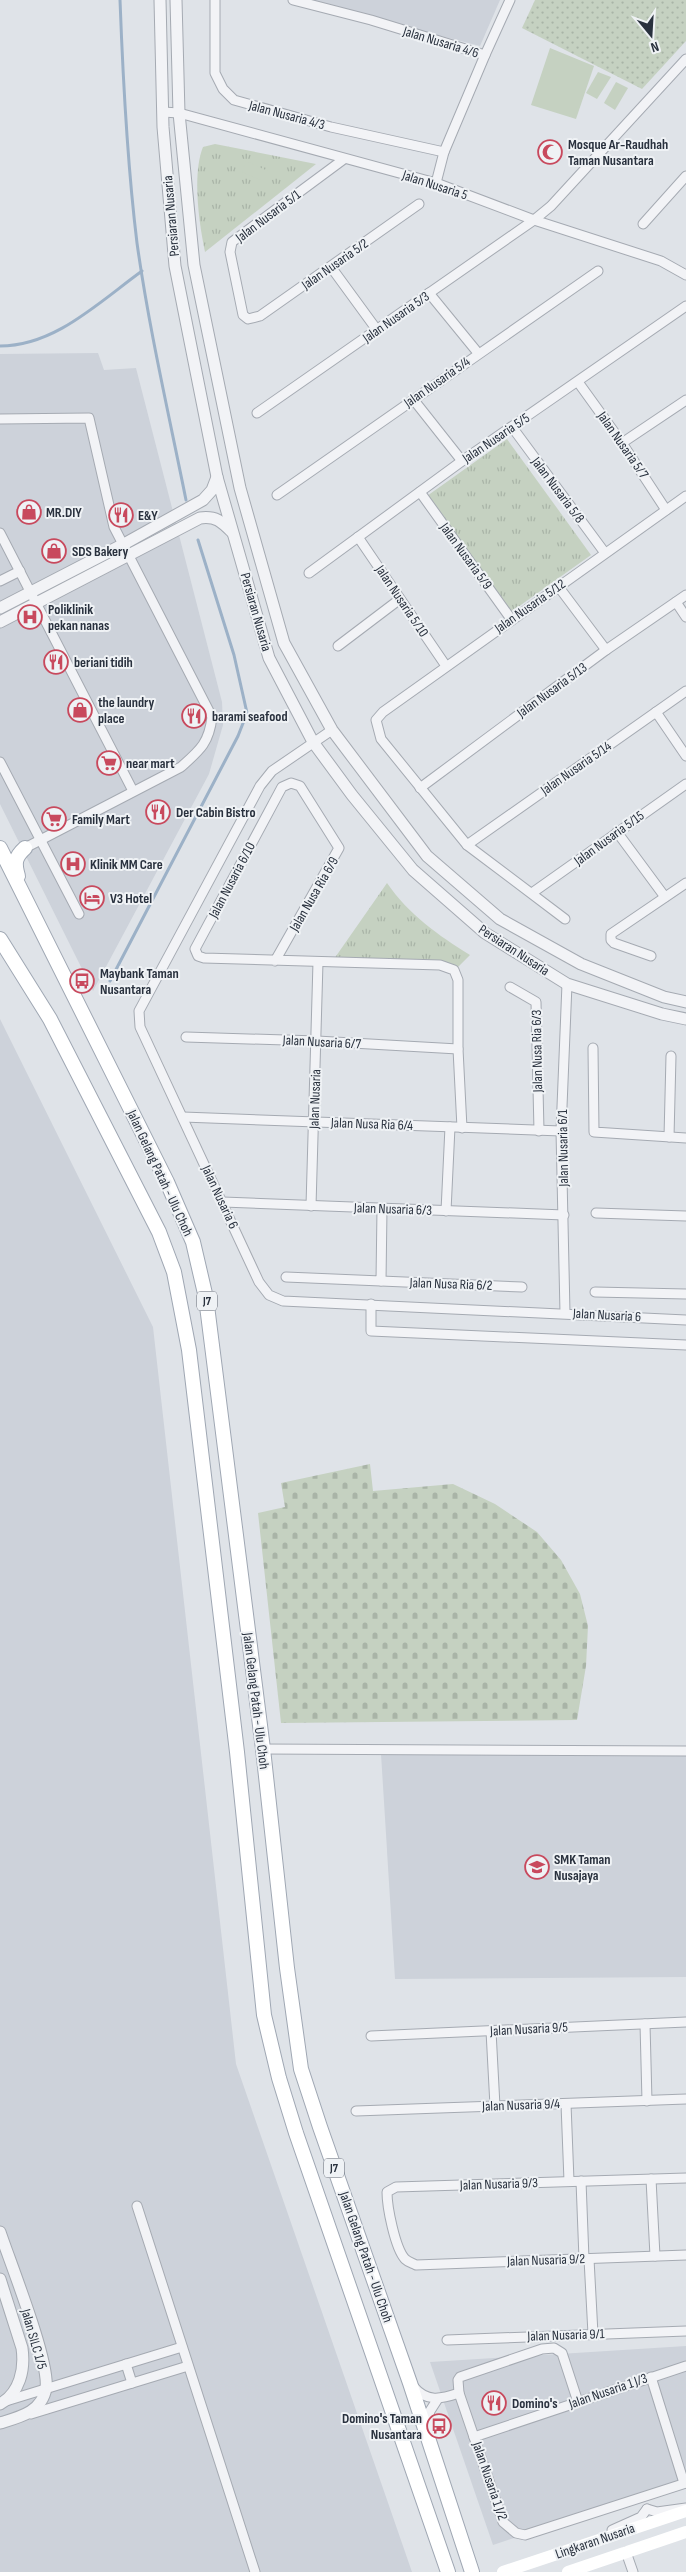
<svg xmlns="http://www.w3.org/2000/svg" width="686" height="2572" font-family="'Sofia Sans Condensed',sans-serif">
	<defs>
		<pattern id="grass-dots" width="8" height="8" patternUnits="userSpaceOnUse" patternTransform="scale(1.25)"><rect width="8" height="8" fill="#c5d1c1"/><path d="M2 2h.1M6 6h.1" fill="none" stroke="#a9b4a7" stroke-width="1.8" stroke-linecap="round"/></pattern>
		<pattern id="cemetery-stones" width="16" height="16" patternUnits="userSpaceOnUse" patternTransform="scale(1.25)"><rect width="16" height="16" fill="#c5d1c1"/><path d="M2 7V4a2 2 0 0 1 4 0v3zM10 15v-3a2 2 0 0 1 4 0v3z" fill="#a9b4a7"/></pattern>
		<pattern id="park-tufts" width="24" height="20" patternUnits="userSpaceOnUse" patternTransform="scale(1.25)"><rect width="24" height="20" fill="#c5d1c1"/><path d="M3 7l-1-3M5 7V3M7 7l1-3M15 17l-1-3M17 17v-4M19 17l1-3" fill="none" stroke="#a9b4a7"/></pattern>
	</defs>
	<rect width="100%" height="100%" fill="#dfe3e8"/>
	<!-- built -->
	<g fill="#cdd2da">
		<path d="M 300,0 L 500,0 L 480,46 Z"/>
		<path d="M 98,353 L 104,370 L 136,368 L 222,702 L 223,725 L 209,774 L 93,991 L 0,804 L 0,354 Z"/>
		<path d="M 0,1019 L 153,1327 L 236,2064 L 412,2572 L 0,2572 Z"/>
		<path d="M 381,1754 L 686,1756 L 686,1977 L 395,1979 Z"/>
		<path d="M 686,2346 L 686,2480 L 493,2545 L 430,2362 Z"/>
	</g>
	<!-- grass -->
	<path fill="url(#grass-dots)" d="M 535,0 L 686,0 L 686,41 L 642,89 L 522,28 Z"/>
	<!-- cemetery -->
	<path fill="url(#cemetery-stones)" d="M 370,1464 L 373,1491 L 453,1484 L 495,1504 L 537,1532 L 561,1560 L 580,1594 L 588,1626 L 586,1666 L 577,1720 L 281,1723 L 258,1513 L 285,1507 L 281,1483 Z"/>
	<!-- park -->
	<g fill="url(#park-tufts)">
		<path d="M 215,144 L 316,164 L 205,252 C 199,224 192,174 203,147 Z"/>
		<path d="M 507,439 L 591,555 L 511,612 L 427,496 Z"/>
		<path d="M 387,883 C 409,915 438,935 470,955 L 456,969 L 334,959 Z"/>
	</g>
	<!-- pitch -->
	<g fill="#c5d1c1">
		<path d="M 550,48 L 594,66 L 576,119 L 531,105 Z"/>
		<path d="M 598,72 L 611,77 L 597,99 L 586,93 Z"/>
		<path d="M 616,82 L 628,88 L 615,110 L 604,103 Z"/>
		<path d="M 246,161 L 268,171 L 263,181 L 242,172 Z"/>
	</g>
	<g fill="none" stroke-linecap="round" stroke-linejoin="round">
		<!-- stream -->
		<g stroke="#9cb1c7" stroke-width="3">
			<path d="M 120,0 C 123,81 127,162 137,243 C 149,329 169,415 186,500"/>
			<path d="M 0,346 C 55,346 99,302 142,271"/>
			<path d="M 110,981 L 238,736 L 247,713 L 234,655 L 198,540"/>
		</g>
		<!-- minor casing -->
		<g stroke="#a5aab2" stroke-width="11">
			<g id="minor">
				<path d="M 215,0 L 215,73 L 223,89 L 234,100 L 331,127 L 444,152"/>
				<path d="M 293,0 L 371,20 L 485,55 L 444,152 L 436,183"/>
				<path d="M 485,55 L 510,0"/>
				<path d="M 163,112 L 179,113 L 436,183 L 534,220 L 661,261 L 686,275"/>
				<path d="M 344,159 L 232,242 L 230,252 L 243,315 L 248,319 L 260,316 L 419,204"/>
				<path d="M 643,224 L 686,176"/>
				<path d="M 331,267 L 377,330"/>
				<path d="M 429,293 L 478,353"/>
				<path d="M 578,382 L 622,443 L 666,510"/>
				<path d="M 413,399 L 462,461"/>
				<path d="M 257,413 L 534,220 L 551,206 L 686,59"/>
				<path d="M 0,419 L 89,418 L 114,527 L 212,717 C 209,743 200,750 181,767 L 25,848"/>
				<path d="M 512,427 L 605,553"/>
				<path d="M 622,443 L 686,400"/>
				<path d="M 420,492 L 511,619"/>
				<path d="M 277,495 L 598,271"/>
				<path d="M 0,533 L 133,791"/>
				<path d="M 358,537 L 446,666"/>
				<path d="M 309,573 L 462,461 L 686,306"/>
				<path d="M 0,581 L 20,571"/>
				<path d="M 558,586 L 606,650"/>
				<path d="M 676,602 L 686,617"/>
				<path d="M 338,646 L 400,599"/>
				<path d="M 656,712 L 686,756"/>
				<path d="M 332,730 L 272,771 L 260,786 L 139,1011 L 140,1027 L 259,1282 L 269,1295 L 283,1301 L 686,1320"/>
				<path d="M 0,762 L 79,914"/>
				<path d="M 420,788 L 606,650 L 686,595"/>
				<path d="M 617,832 L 665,897"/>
				<path d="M 467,845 L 686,691"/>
				<path d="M 532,893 L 686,784"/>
				<path d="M 565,919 L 467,845 L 381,739 L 376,720 L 383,712 L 686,496"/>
				<path d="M 651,956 L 614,943 L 611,940 L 611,934 L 686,883"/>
				<path d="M 275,961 L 339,848 L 300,786 L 291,783 L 282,787 L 195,949 L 198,956 L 204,958 L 440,965 L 454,970 L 458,980 L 458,1049 L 462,1128"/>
				<path d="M 510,987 L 536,1002 L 539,1131"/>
				<path d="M 186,1037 L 317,1041 L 458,1049"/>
				<path d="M 593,1048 L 594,1132 L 686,1138"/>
				<path d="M 183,1117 L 561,1131"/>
				<path d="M 669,1137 L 671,1056"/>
				<path d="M 223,1202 L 564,1215"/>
				<path d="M 311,1206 L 318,962"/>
				<path d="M 446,1211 L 450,1127"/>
				<path d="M 596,1213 L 686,1216"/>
				<path d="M 286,1277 L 381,1281 L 382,1209"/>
				<path d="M 381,1281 L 522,1287"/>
				<path d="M 595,1292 L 686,1294"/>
				<path d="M 371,1304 L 371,1331 L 686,1345"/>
				<path d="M 565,1313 L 561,1131 L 567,984"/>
				<path d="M 263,1749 L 686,1751"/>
				<path d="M 645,2024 L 647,2101"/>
				<path d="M 491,2031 L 495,2106"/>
				<path d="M 371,2036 L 686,2022"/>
				<path d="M 566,2104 L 569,2181"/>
				<path d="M 356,2111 L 686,2099"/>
				<path d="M 686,2178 L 396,2187 L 387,2192 C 387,2207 395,2248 405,2259 C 408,2262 412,2263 416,2265 L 686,2255"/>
				<path d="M 651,2179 L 655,2256"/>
				<path d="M 581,2181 L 584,2259"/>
				<path d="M 137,2206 L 255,2572"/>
				<path d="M 589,2259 L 593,2334"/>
				<path d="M 447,2340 L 686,2331"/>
				<path d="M 126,2364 L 132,2383"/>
				<path d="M 651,2377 L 684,2483"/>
				<path d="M 413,2386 C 427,2403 441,2399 459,2393"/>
				<path d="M 6,2401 L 182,2347"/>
				<path d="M 578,2402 L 562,2353 L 554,2348 L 542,2349 L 460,2377 L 458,2380 L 459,2393 L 503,2522 L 516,2533 L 525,2535 L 686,2483"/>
				<path d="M 31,2414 L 188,2366"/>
				<path d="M 426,2427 L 430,2411 L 437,2400"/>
				<path d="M 474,2437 L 686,2366"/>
				<path d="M 647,2509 L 657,2512 L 686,2508"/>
				<path d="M 612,2530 L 641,2517 L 647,2509"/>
				<path d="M 626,2552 L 633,2572"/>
			</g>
		</g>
		<!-- tertiary casing -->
		<g stroke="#a5aab2" stroke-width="13">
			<g id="tertiary">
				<path d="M 160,0 L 163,127 L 175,266 L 217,477 L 269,658 L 313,742 L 352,795 L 413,870 L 485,933 L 567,984 L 662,1014 L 686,1019"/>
				<path d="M 176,0 L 179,113 L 194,265 L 240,488 L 284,643 L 332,730 L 427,856 L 500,919 L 581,964 L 664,997 L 686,1002"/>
				<path d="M 0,608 L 124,544 L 203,500 L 212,490 L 217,477"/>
				<path d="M 0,622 L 200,518 C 216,516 221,521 232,532"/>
				<path d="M 0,2232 C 10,2262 50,2362 46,2388 C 42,2412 20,2417 0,2423"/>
				<path d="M 0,2279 L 22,2348 C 25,2369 20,2393 0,2404"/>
			</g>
		</g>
		<!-- primary casing -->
		<g stroke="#9fa7b3" stroke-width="16">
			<g id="primary">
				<path d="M 0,848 L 167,1182 L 193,1242 L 206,1298 L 263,1749 L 287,1968 L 301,2069 L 320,2127 L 410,2383 L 472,2572"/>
				<path d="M 18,876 C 14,863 15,857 25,848"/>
				<path d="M 0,939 L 50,1019 L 159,1232 L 174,1272 L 189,1350 L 237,1752 L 264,2015 L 279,2078 L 296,2133 L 448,2572"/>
			</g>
		</g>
		<!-- minor -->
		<use href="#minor" stroke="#f2f3f6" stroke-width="9"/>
		<!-- tertiary -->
		<use href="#tertiary" stroke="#f2f3f6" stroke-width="11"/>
		<!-- secondary -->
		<g stroke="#fff" stroke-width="12">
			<path d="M 503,2572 L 686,2511"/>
			<path d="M 568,2572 L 686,2532"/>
		</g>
		<!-- primary -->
		<use href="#primary" stroke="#fff" stroke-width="14"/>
	</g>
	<!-- icons -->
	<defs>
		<g id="mosque-ring" transform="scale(1.25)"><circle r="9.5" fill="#eff2f5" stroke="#c8495d" stroke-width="1.5"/><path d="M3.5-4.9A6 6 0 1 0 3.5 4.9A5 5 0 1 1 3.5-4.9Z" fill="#c8495d"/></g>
		<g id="shop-ring" transform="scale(1.25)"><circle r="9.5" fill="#eff2f5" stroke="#c8495d" stroke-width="1.5"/><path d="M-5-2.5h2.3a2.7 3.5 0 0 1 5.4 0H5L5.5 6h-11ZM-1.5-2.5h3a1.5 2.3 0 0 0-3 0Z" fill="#c8495d"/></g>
		<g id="restaurant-ring" transform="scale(1.25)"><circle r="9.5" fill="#eff2f5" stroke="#c8495d" stroke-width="1.5"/><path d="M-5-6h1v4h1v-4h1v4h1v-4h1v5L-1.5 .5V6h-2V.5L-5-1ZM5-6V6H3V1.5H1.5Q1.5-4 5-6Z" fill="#c8495d"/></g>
		<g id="hospital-ring" transform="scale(1.25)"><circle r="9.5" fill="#eff2f5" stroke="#c8495d" stroke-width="1.5"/><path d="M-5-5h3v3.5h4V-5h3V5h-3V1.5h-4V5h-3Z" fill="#c8495d"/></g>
		<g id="supermarket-ring" transform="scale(1.25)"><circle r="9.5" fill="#eff2f5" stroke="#c8495d" stroke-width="1.5"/><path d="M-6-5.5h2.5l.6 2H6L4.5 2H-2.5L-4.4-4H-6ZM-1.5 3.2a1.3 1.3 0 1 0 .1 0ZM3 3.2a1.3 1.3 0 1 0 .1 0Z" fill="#c8495d"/></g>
		<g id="hotel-ring" transform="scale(1.25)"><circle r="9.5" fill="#eff2f5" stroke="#c8495d" stroke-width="1.5"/><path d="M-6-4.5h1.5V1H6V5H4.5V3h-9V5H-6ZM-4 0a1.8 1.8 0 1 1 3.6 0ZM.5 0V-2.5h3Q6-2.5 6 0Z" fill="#c8495d"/></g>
		<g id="bus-ring" transform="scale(1.25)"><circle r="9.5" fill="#eff2f5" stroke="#c8495d" stroke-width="1.5"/><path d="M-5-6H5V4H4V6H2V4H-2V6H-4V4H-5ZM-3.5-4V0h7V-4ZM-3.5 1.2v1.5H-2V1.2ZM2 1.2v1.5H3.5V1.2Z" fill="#c8495d"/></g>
		<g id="school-ring" transform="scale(1.25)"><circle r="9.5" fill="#eff2f5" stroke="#c8495d" stroke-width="1.5"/><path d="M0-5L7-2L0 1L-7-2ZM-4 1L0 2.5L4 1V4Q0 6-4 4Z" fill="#c8495d"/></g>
	</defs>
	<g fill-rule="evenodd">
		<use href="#mosque-ring" x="550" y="152"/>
		<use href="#shop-ring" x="29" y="512"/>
		<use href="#restaurant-ring" x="121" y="515"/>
		<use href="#shop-ring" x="54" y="551"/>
		<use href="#hospital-ring" x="30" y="617"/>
		<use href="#restaurant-ring" x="56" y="662"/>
		<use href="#shop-ring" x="80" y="710"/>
		<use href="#restaurant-ring" x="194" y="716"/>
		<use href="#supermarket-ring" x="109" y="763"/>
		<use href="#restaurant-ring" x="158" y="812"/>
		<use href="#supermarket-ring" x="54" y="819"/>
		<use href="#hospital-ring" x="73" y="864"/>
		<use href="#hotel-ring" x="92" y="898"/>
		<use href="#bus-ring" x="82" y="981"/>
		<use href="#school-ring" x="537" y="1867"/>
		<use href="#restaurant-ring" x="494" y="2403"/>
		<use href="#bus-ring" x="439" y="2426"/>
	</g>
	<g text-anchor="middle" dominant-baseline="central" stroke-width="4" stroke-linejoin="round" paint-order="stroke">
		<!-- shield labels -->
		<g fill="#eff2f5" stroke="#646b75" stroke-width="1">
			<rect x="197" y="1291.5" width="20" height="19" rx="4"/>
			<rect x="324" y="2158.5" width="20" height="19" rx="4"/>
		</g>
		<g font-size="12" font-weight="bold" fill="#29313e">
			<text x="207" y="1301">J7</text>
			<text x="334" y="2168">J7</text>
		</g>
		<!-- street labels -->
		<g font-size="14" fill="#29313e" stroke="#eff2f5">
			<text transform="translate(441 42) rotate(17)">Jalan Nusaria 4/6</text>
			<text transform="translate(287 115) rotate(15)">Jalan Nusaria 4/3</text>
			<text transform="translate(435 185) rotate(18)">Jalan Nusaria 5</text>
			<text transform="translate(171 216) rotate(-95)">Persiaran Nusaria</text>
			<text transform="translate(268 216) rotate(-37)">Jalan Nusaria 5/1</text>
			<text transform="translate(335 264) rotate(-35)">Jalan Nusaria 5/2</text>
			<text transform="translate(396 317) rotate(-35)">Jalan Nusaria 5/3</text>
			<text transform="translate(437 382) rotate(-35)">Jalan Nusaria 5/4</text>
			<text transform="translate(496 438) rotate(-34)">Jalan Nusaria 5/5</text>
			<text transform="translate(623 445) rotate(55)">Jalan Nusaria 5/7</text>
			<text transform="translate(558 490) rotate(53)">Jalan Nusaria 5/8</text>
			<text transform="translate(466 556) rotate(54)">Jalan Nusaria 5/9</text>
			<text transform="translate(402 601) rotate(56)">Jalan Nusaria 5/10</text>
			<text transform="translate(530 606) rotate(-35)">Jalan Nusaria 5/12</text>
			<text transform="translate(256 612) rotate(74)">Persiaran Nusaria</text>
			<text transform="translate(552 690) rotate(-36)">Jalan Nusaria 5/13</text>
			<text transform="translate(576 768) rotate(-35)">Jalan Nusaria 5/14</text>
			<text transform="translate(609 838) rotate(-36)">Jalan Nusaria 5/15</text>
			<text transform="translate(232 880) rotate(-62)">Jalan Nusaria 6/10</text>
			<text transform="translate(314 894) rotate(-60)">Jalan Nusa Ria 6/9</text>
			<text transform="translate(514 950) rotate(33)">Persiaran Nusaria</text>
			<text transform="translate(322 1042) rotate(3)">Jalan Nusaria 6/7</text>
			<text transform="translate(537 1051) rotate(-91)">Jalan Nusa Ria 6/3</text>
			<text transform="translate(315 1099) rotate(-88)">Jalan Nusaria</text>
			<text transform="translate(372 1124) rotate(2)">Jalan Nusa Ria 6/4</text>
			<text transform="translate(563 1148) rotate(-91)">Jalan Nusaria 6/1</text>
			<text transform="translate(160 1173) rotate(65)">Jalan Gelang Patah - Ulu Choh</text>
			<text transform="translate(220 1197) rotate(65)">Jalan Nusaria 6</text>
			<text transform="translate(393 1209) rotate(2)">Jalan Nusaria 6/3</text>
			<text transform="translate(451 1284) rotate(2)">Jalan Nusa Ria 6/2</text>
			<text transform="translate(607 1315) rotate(3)">Jalan Nusaria 6</text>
			<text transform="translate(256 1701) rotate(83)">Jalan Gelang Patah - Ulu Choh</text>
			<text transform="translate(529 2029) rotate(-3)">Jalan Nusaria 9/5</text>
			<text transform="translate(521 2105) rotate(-2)">Jalan Nusaria 9/4</text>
			<text transform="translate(499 2184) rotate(-2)">Jalan Nusaria 9/3</text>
			<text transform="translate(366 2257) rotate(71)">Jalan Gelang Patah - Ulu Choh</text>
			<text transform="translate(546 2260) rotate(-2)">Jalan Nusaria 9/2</text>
			<text transform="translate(566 2335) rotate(-2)">Jalan Nusaria 9/1</text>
			<text transform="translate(34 2339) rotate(74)">Jalan SILC 1/5</text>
			<text transform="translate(608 2391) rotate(-19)">Jalan Nusaria 1 J/3</text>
			<text transform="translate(490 2481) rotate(71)">Jalan Nusaria 1 J/2</text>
			<text transform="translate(595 2541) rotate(-19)">Lingkaran Nusaria</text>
		</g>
		<!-- poi labels -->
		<g font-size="14" font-weight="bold" fill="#29313e" stroke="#eff2f5" text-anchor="start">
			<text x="568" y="144">Mosque Ar-Raudhah<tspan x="568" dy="16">Taman Nusantara</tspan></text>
			<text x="46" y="512">MR.DIY</text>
			<text x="138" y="515">E&amp;Y</text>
			<text x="72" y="551">SDS Bakery</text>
			<text x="48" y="609">Poliklinik<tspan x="48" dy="16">pekan nanas</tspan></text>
			<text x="74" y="662">beriani tidih</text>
			<text x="98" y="702">the laundry<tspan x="98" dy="16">place</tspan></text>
			<text x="212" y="716">barami seafood</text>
			<text x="126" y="763">near mart</text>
			<text x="176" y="812">Der Cabin Bistro</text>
			<text x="72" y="819">Family Mart</text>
			<text x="90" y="864">Klinik MM Care</text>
			<text x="110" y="898">V3 Hotel</text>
			<text x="100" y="973">Maybank Taman<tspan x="100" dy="16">Nusantara</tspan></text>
			<text x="554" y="1859">SMK Taman<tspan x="554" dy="16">Nusajaya</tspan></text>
			<text x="512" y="2403">Domino's</text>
			<text x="422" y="2418" text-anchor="end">Domino's Taman<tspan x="422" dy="16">Nusantara</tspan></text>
		</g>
	</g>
	<!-- north arrow -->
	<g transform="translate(651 35) rotate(162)" stroke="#eff2f5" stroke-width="4" paint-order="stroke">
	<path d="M0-4L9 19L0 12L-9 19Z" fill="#29313e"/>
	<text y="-8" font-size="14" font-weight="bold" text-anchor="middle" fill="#29313e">N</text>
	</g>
</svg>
